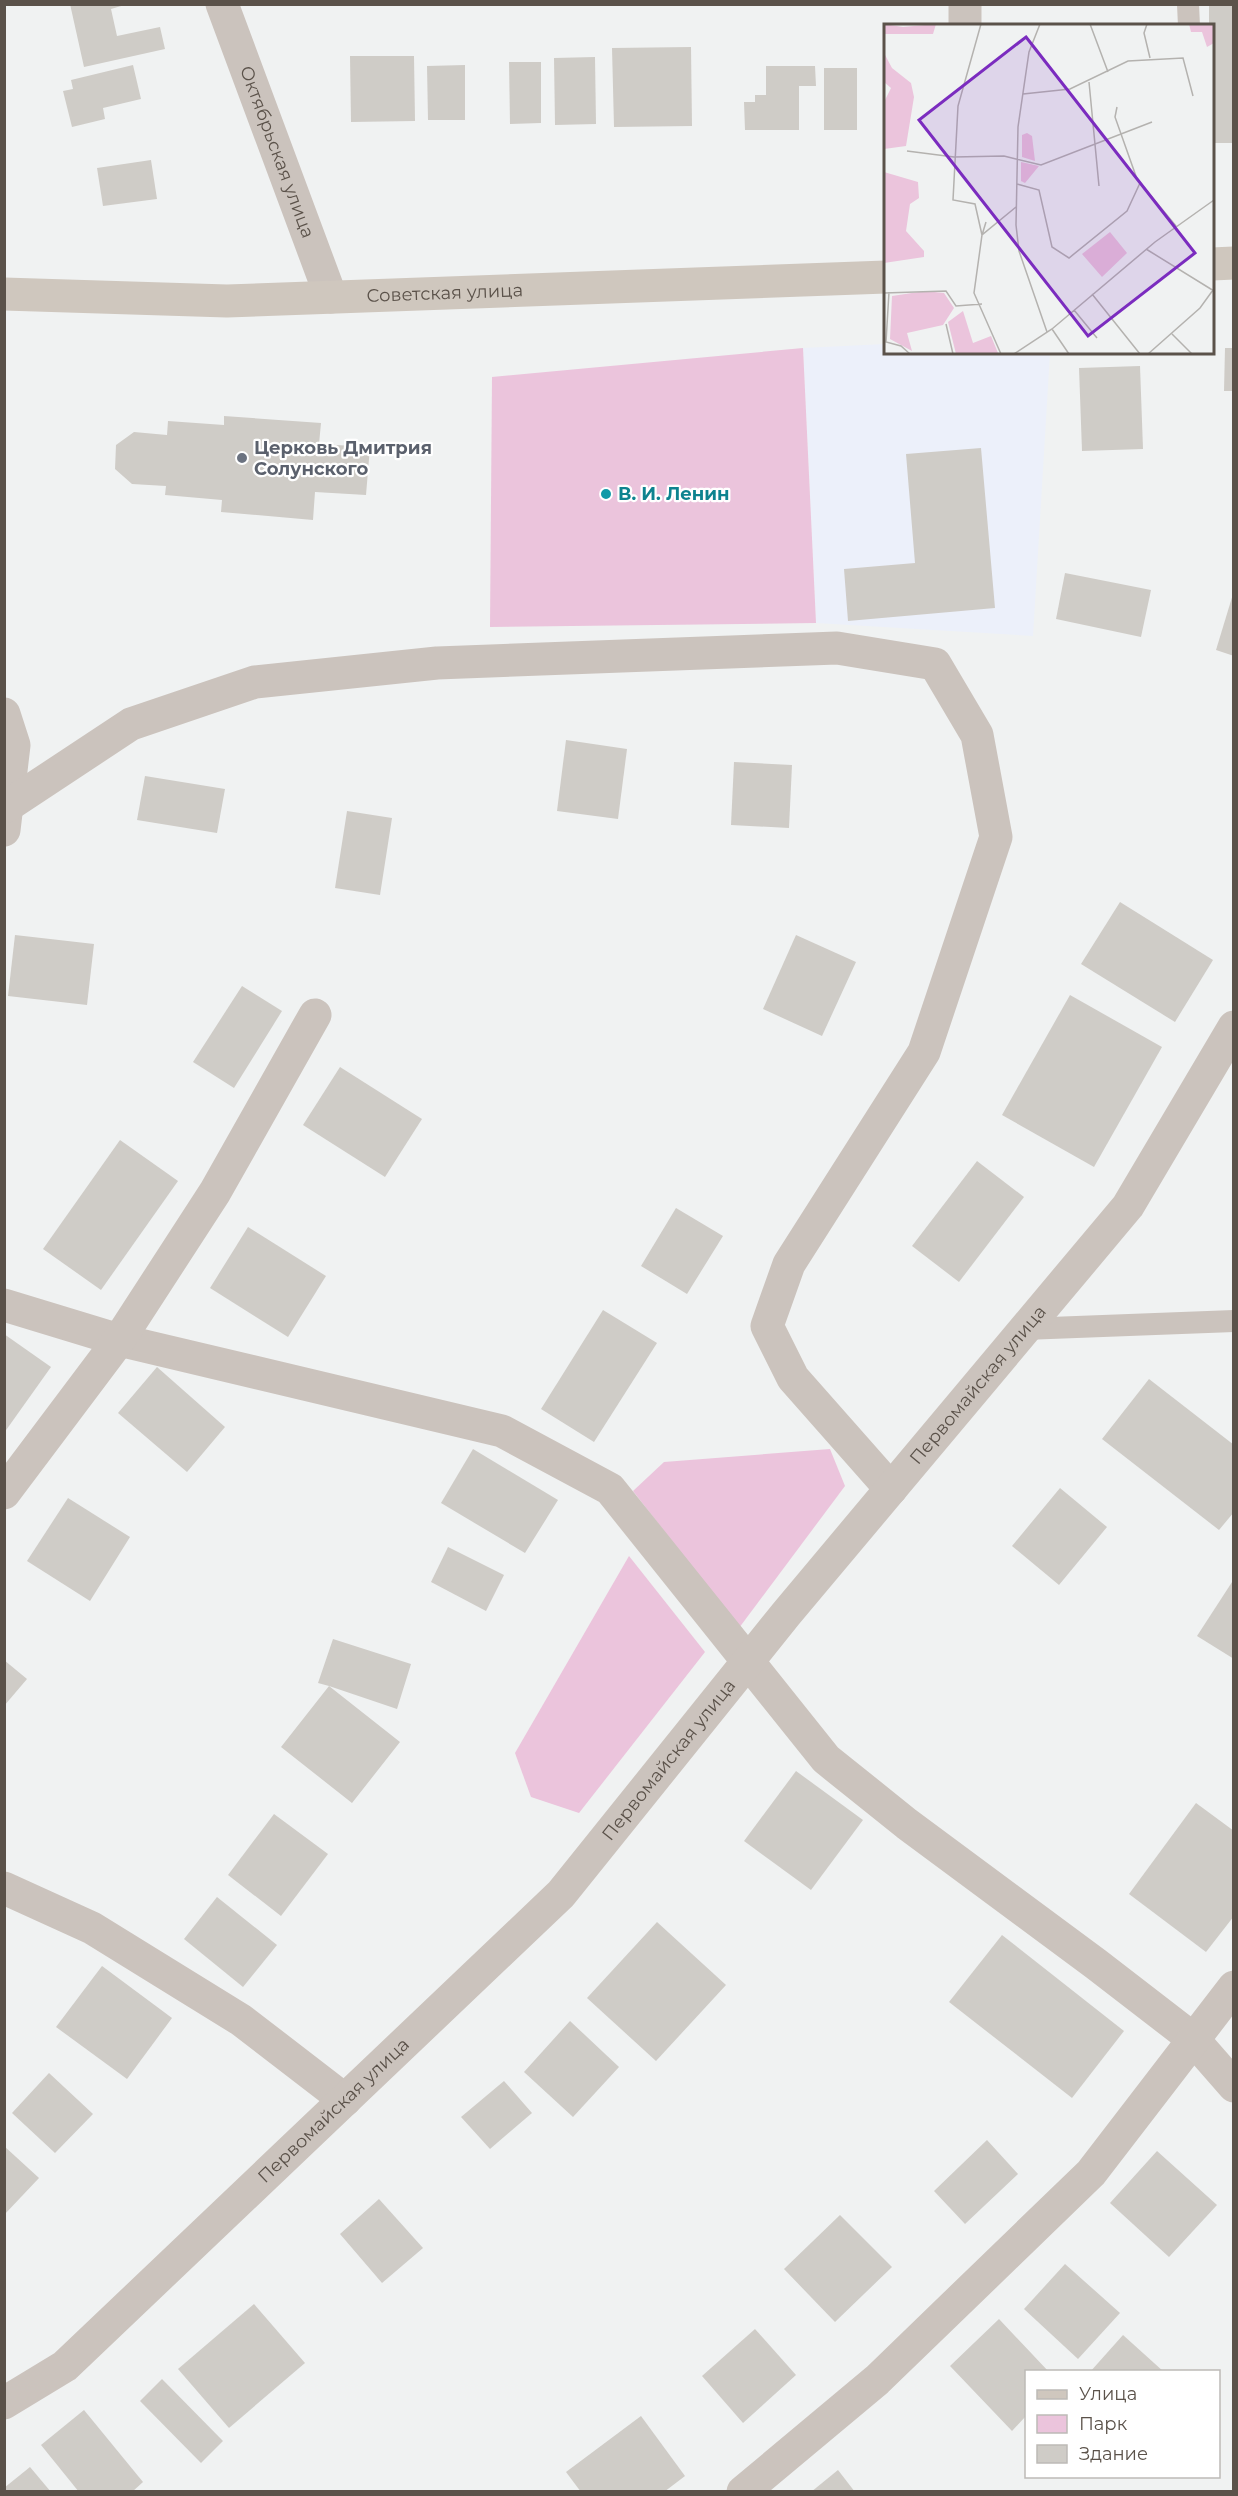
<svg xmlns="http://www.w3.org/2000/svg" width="1238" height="2496" font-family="Montserrat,sans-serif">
	<rect width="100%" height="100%" fill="#f0f2f2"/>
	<!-- commercial -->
	<path fill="#ecf0fa" d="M 885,344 L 886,352 L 1050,353 L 1033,636 L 816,623 L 803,348 Z"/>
	<!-- green -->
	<g fill="#ebc4dc">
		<path d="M 803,348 L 816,623 L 490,627 L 492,377 Z"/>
		<path d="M 830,1449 L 845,1486 L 739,1628 L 633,1491 L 664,1462 Z"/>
		<path d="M 629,1556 L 705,1652 L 579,1813 L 531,1797 L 515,1753 Z"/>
	</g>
	<!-- building -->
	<g fill="#cfccc7">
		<path d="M 70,4 L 128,4 L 111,9 L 117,36 L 160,27 L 165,49 L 84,67 Z"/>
		<path d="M 1209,4 L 1234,4 L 1234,143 L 1212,143 L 1212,26 L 1209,26 Z"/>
		<path d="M 691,47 L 692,126 L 614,127 L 612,48 Z"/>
		<path d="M 350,56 L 414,56 L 415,121 L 351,122 Z"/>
		<path d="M 595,57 L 596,124 L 555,125 L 554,58 Z"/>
		<path d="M 509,62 L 541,62 L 541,123 L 510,124 Z"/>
		<path d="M 133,65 L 141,99 L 103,108 L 105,119 L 72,127 L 63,91 L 73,89 L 71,80 Z"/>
		<path d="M 465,65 L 465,120 L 428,120 L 427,66 Z"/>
		<path d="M 766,66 L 815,66 L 816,86 L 799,86 L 799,130 L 745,130 L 744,102 L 755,102 L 755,95 L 766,95 Z"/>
		<rect x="824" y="68" width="33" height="62"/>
		<path d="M 151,160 L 157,199 L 103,206 L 97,168 Z"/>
		<path d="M 1225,348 L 1234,348 L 1234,391 L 1224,391 Z"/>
		<path d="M 1140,366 L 1143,449 L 1082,451 L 1079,368 Z"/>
		<path d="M 224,416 L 321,423 L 319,444 L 370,447 L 366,495 L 315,492 L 313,520 L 221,512 L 222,500 L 165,495 L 166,486 L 132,484 L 115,469 L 116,445 L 134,432 L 167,435 L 168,421 L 224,425 Z"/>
		<path d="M 981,448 L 995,608 L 848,621 L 844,569 L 915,563 L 906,454 Z"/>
		<path d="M 1065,573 L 1151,590 L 1141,637 L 1056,619 Z"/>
		<path d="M 1233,594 L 1234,594 L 1234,656 L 1216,650 Z"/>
		<path d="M 566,740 L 627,749 L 618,819 L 557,811 Z"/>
		<path d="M 734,762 L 792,765 L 789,828 L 731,825 Z"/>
		<path d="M 145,776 L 225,789 L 217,833 L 137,820 Z"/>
		<path d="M 347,811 L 392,818 L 380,895 L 335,888 Z"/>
		<path d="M 1120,902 L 1213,960 L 1175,1022 L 1081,964 Z"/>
		<path d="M 15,935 L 94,944 L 87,1005 L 8,996 Z"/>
		<path d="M 796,935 L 856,962 L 822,1036 L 763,1009 Z"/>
		<path d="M 242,986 L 282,1011 L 234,1088 L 193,1062 Z"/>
		<path d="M 1070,995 L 1162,1047 L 1094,1167 L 1002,1115 Z"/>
		<path d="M 340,1067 L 422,1119 L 385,1177 L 303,1125 Z"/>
		<path d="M 120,1140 L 178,1181 L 101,1290 L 43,1249 Z"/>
		<path d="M 977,1161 L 1024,1197 L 959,1282 L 912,1246 Z"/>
		<path d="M 676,1208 L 723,1236 L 687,1294 L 641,1266 Z"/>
		<path d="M 248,1227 L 326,1276 L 288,1337 L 210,1288 Z"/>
		<path d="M 603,1310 L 657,1343 L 594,1442 L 541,1409 Z"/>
		<path d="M 4,1334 L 51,1367 L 4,1433 Z"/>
		<path d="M 157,1367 L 225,1427 L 187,1472 L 118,1413 Z"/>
		<path d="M 1149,1379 L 1234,1445 L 1234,1512 L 1219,1530 L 1102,1439 Z"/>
		<path d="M 473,1449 L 558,1500 L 525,1553 L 441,1503 Z"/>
		<path d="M 1060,1488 L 1107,1527 L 1059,1585 L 1012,1546 Z"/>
		<path d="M 68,1498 L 130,1537 L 90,1601 L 27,1561 Z"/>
		<path d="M 448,1547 L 504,1575 L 486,1611 L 431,1582 Z"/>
		<path d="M 1234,1579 L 1234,1659 L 1197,1636 Z"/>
		<path d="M 333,1639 L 411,1664 L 397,1709 L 329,1686 L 400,1742 L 352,1803 L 281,1747 L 329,1686 L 318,1683 Z"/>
		<path d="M 4,1660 L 27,1679 L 4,1706 Z"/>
		<path d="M 796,1771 L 863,1820 L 811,1890 L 744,1841 Z"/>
		<path d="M 1196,1803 L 1234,1831 L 1234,1916 L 1206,1952 L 1129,1894 Z"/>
		<path d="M 274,1814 L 328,1854 L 281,1916 L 228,1875 Z"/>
		<path d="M 217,1897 L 277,1945 L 243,1987 L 184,1939 Z"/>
		<path d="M 657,1922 L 726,1985 L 656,2061 L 587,1998 Z"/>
		<path d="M 1002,1935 L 1124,2031 L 1072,2098 L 949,2002 Z"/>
		<path d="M 102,1966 L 172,2018 L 127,2079 L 56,2027 Z"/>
		<path d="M 570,2021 L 619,2067 L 573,2117 L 524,2072 Z"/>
		<path d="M 49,2073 L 93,2114 L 55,2153 L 12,2113 Z"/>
		<path d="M 504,2081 L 532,2113 L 490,2149 L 461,2117 Z"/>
		<path d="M 987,2140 L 1018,2174 L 965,2224 L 934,2191 Z"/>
		<path d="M 4,2146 L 39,2178 L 4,2215 Z"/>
		<path d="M 1157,2151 L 1217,2205 L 1169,2257 L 1110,2203 Z"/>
		<path d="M 379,2199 L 423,2248 L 382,2283 L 340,2234 Z"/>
		<path d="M 840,2215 L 892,2267 L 835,2322 L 784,2269 Z"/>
		<path d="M 1065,2264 L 1120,2313 L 1078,2359 L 1024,2309 Z"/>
		<path d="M 254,2304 L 305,2363 L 229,2428 L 178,2369 Z"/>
		<path d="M 999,2319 L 1049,2372 L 1026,2372 L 1026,2416 L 1012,2431 L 950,2366 Z"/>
		<path d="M 755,2329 L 796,2375 L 743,2423 L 702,2376 Z"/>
		<path d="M 1123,2335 L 1164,2372 L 1090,2372 Z"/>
		<path d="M 162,2379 L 223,2441 L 201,2463 L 140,2401 Z"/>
		<path d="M 84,2410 L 143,2482 L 132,2492 L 79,2492 L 41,2445 Z"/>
		<path d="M 641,2416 L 685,2476 L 664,2492 L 581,2492 L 566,2472 Z"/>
		<path d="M 30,2467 L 51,2492 L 4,2492 L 4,2488 Z"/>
		<path d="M 838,2470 L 855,2492 L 811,2492 Z"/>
	</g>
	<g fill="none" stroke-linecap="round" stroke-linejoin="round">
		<!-- service -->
		<g stroke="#cbc3bd" stroke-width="22">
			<path d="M 1188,4 L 1189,26"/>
			<path d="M 1024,1329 L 1234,1321"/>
		</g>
		<!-- minor -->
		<g stroke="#cbc3bd" stroke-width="33">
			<path d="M 965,4 L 965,26"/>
			<path d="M 4,714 L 14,745 L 4,830"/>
			<path d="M 7,806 L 131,724 L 255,682 L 437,663 L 837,648 L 935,664 L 977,735 L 996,837 L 924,1052 L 789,1264 L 767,1326 L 793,1378 L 891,1489"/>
			<path d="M 4,1305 L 119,1340 L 502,1431 L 610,1489 L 826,1759 L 907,1824 L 1096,1964 L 1192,2038 L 1234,2086"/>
			<path d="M 4,1493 L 119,1340 L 215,1192 L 315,1015"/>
			<path d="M 4,1888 L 92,1928 L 241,2020 L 345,2100"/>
			<path id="s1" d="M 4,2403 L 65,2366 L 561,1894 L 786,1614 L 1128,1206 L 1234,1027"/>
			<path d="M 743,2492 L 877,2380 L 1091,2173 L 1234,1987"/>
		</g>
		<!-- tertiary -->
		<path stroke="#cbc3bd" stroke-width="33" id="s2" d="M 222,4 L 331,297"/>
		<!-- secondary -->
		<g stroke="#cfc7be" stroke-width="33">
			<path d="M 1212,264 L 1234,263"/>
			<path id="s3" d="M 4,294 L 227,301 L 886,277"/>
		</g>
	</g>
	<!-- markers -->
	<circle fill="#6b7280" stroke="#fff" stroke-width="2" cx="242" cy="458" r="6"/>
	<circle fill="#0f9aa8" stroke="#fff" stroke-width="2" cx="606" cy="494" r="6"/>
	<g text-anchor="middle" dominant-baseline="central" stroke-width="4.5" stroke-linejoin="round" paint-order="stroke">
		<!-- street labels -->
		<g font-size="18" fill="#5b524a" stroke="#fff">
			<text stroke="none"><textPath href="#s2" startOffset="158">Октябрьская улица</textPath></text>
			<text stroke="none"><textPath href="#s3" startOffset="441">Советская улица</textPath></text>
			<text stroke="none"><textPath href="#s1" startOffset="1414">Первомайская улица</textPath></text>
			<text stroke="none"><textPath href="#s1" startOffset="928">Первомайская улица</textPath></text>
			<text stroke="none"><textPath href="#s1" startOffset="442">Первомайская улица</textPath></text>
		</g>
		<!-- worship labels -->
		<g font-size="18" font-weight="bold" fill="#5b616d" stroke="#fff" text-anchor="start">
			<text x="254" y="448">Церковь Дмитрия<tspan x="254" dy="21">Солунского</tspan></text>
		</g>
		<!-- culture labels -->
		<g font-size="18" font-weight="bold" fill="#0d838f" stroke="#fff" text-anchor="start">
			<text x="618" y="494">В. И. Ленин</text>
		</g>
	</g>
	<!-- overview -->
	<g transform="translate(884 24)">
		<rect width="330" height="330" fill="#f0f2f2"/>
		<path d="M 0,0 L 19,3 L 52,0 L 49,10 L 0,10 ZM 305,0 L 330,0 L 330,19 L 323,23 L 318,8 L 307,8 ZM 0,29 L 8,44 L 27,59 L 30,73 L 22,122 L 0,125 L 0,78 L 7,64 L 0,58 ZM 143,109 L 148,112 L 151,137 L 138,133 L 138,111 ZM 137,138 L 155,142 L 141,159 L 137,157 ZM 0,148 L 34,158 L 35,174 L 26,180 L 22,207 L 40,227 L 40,233 L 0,239 ZM 226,208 L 243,229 L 218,253 L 198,230 ZM 41,267 L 60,269 L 70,284 L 59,301 L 23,309 L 28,327 L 6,315 L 8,272 ZM 79,287 L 89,319 L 107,312 L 114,329 L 72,330 L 64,298 Z" fill="#ebc4dc"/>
		<path fill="none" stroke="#b4b2af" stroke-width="1.5" d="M 97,0 L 74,82 L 69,176 L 91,180 L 98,211 L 102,198M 156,0 L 145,28 L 134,103 L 132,201 L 135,227 L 163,308M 206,0 L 224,48M 263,0 L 260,9 L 266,34M 205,58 L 215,162M 139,70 L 186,65 L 244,37 L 299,34 L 309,72M 233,83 L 231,93 L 253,155 L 292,202M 23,127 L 70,133 L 120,132 L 157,141 L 268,98M 133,160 L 155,166 L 168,223 L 185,234 L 243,187 L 256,159M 262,225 L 330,267M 5,268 L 2,318 L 17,322 L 26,330M 0,269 L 62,267 L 72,282 L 98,280M 208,270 L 256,330M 190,286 L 213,314M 62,300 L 69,330M 168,305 L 185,330M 288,310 L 308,330M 117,330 L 90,269 L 98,211 L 132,183M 130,330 L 168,305 L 271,218 L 330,176M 264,330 L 316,284 L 329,266"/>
		<path fill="#7b2cbf" fill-opacity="0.15" stroke="#7b2cbf" stroke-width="3" d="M 142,13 L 311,229 L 204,312 L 35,96 Z"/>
		<rect width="330" height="330" fill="none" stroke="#5b524a" stroke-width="3"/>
	</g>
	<!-- border -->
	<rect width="1238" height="2496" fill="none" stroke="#5b524a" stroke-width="12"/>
	<!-- legend -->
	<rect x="1025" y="2370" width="195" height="108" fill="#ffffff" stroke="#bdbab7" stroke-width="1.5"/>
	<rect x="1037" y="2390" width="30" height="9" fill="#cfc7be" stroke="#bdbab7" stroke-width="1.5"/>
	<text x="1079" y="2400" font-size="18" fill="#5b524a">Улица</text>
	<rect x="1037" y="2415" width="30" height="18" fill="#ebc4dc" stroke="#bdbab7" stroke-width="1.5"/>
	<text x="1079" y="2430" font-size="18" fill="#5b524a">Парк</text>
	<rect x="1037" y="2445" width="30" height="18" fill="#cfccc7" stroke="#bdbab7" stroke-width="1.5"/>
	<text x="1079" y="2460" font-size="18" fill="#5b524a">Здание</text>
</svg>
